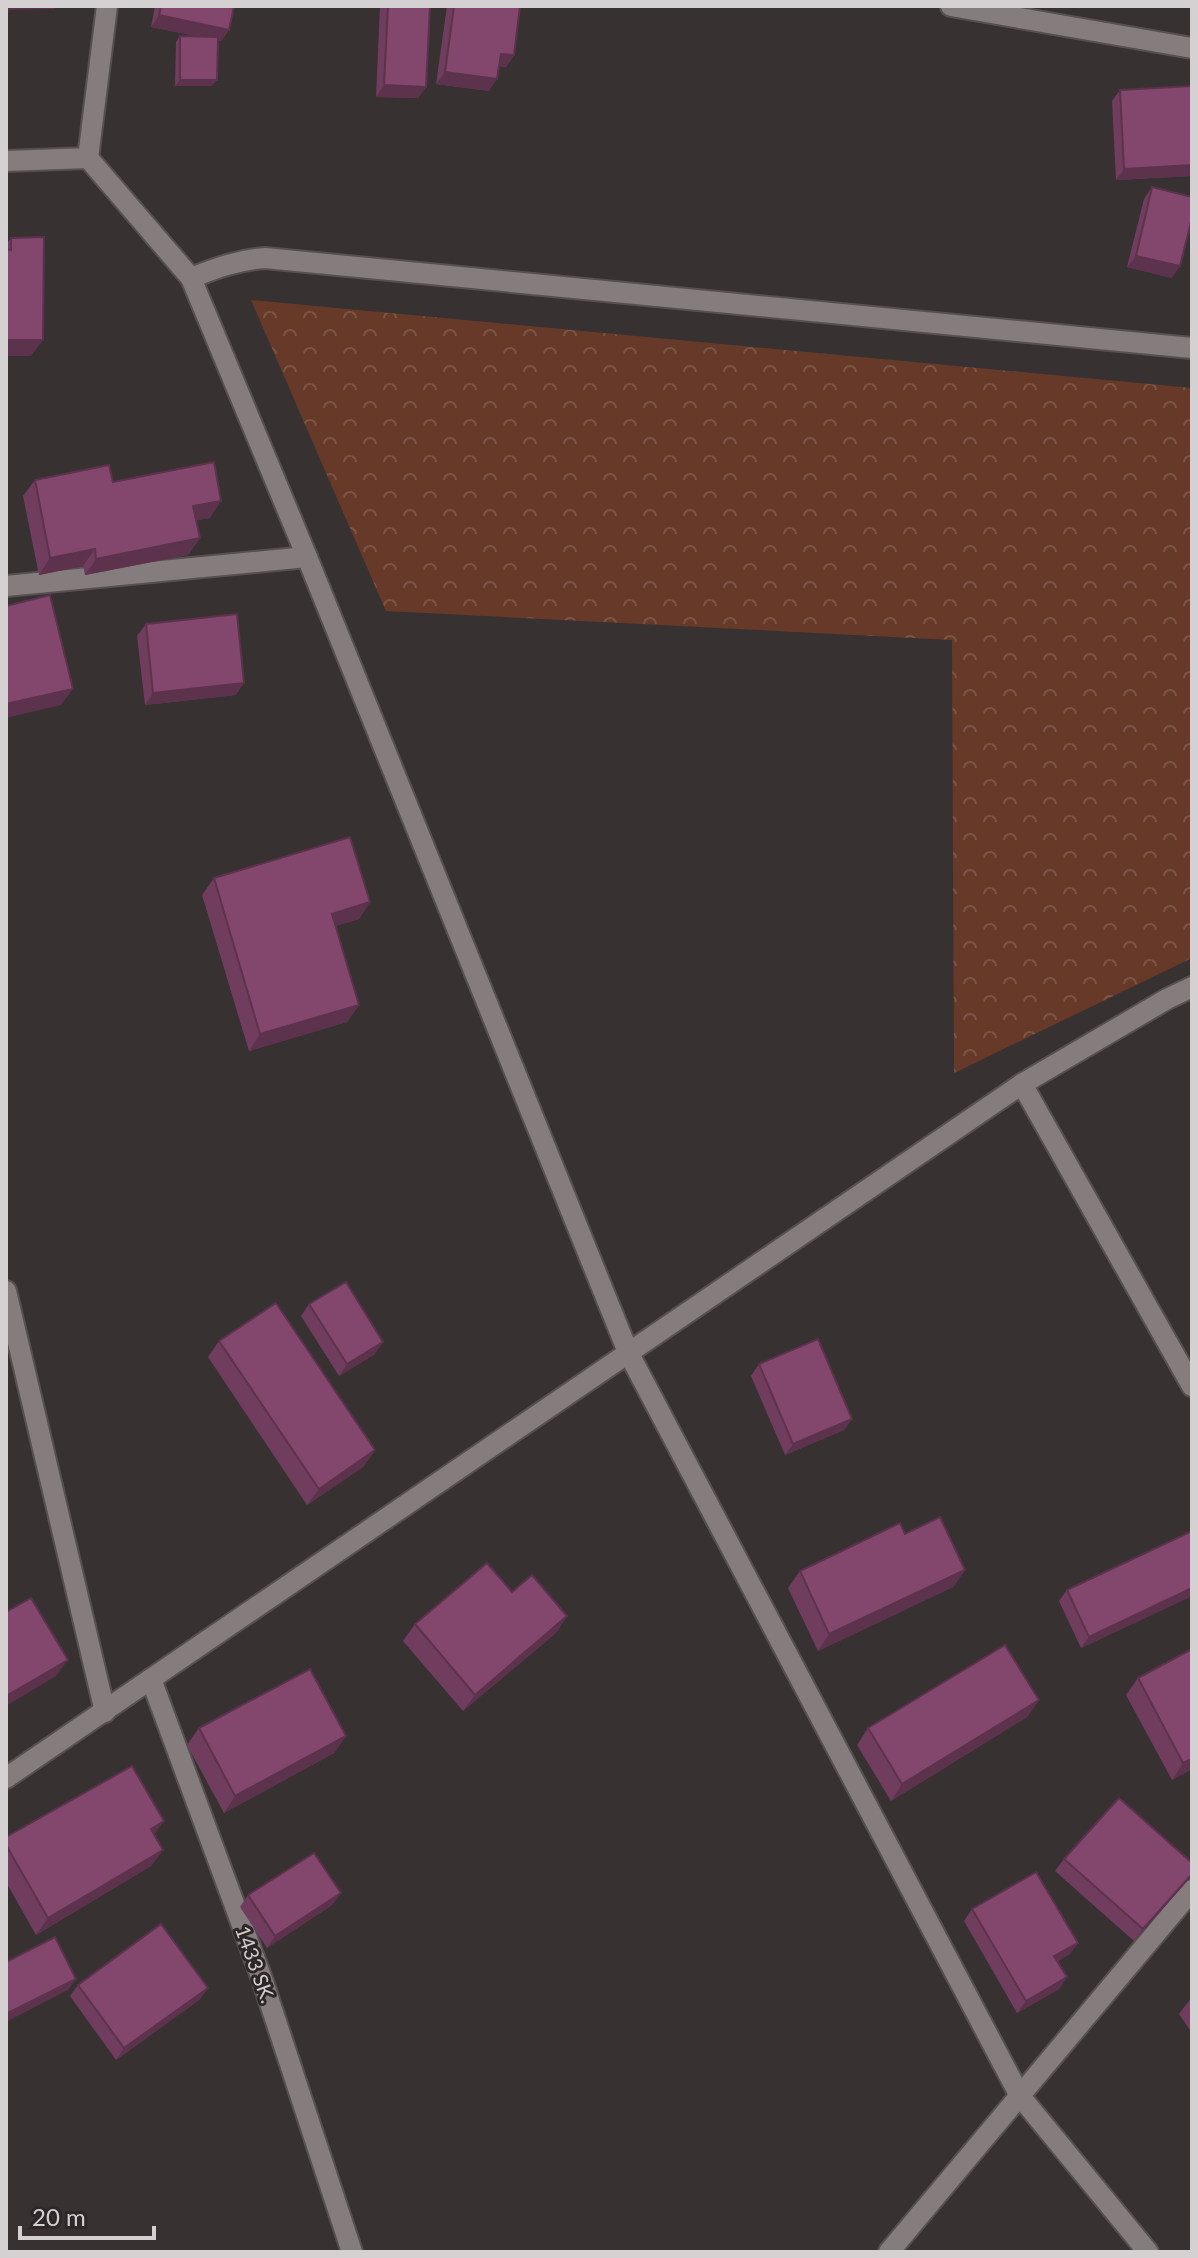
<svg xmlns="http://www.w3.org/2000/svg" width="1198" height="2258" font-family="Lato,sans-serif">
	<defs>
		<pattern id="park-crowns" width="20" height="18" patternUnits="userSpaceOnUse" patternTransform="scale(2)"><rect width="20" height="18" fill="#673928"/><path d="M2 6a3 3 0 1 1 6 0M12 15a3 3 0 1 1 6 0" fill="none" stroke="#7c5546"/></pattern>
	</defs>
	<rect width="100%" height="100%" fill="#373132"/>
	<!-- park -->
	<path fill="url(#park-crowns)" d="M 251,300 L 1192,388 L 1192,958 L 954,1073 L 952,640 L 386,611 Z"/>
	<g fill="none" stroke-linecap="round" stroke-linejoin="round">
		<!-- lane casing -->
		<g stroke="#565051" stroke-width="24">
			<path id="lane" d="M 191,278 C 216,268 238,260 265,258 L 1192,348"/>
		</g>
		<!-- street casing -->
		<g stroke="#565051" stroke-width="24">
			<g id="street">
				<path d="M 951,6 L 1192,48"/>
				<path d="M 88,158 L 191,278 L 307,557 L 628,1352 L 1020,2096 L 1148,2252"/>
				<path d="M 6,161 L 88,158 L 107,6"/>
				<path d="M 6,586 L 307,557"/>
				<path d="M 1022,1084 L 1192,1386"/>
				<path d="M 6,1291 L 105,1712"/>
				<path d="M 151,1679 L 262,1979 L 352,2252"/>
				<path d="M 6,1778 L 1022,1084 L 1167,999 L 1192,987"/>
			</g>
		</g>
		<!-- secondary casing -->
		<g stroke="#565051" stroke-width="24">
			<path id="secondary" d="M 889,2252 L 1192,1890"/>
		</g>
		<!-- lane -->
		<use href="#lane" stroke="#847c7d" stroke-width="20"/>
		<!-- street -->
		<use href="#street" stroke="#847c7d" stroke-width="20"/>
		<!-- secondary -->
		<use href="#secondary" stroke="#847c7d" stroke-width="20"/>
	</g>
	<!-- wall -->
	<g fill="#713d5e">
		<path d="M 155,6 L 234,6 L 229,30 L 221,41 L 218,41 L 212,86 L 175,86 L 176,42 L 180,36 L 196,36 L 151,27 Z"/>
		<path d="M 380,6 L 430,6 L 426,87 L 418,98 L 376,97 Z"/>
		<path d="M 447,6 L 520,6 L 514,55 L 506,67 L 499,66 L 489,91 L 436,84 Z"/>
		<path d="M 1192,86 L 1192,176 L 1116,180 L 1112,101 L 1120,90 Z"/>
		<path d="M 1152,187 L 1172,278 L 1127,267 L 1144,199 Z"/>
		<path d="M 11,238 L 31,356 L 6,356 L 6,245 Z"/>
		<path d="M 35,480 L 113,482 L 210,518 L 196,520 L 200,538 L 188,555 L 85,575 L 83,566 L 39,575 L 23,496 Z"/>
		<path d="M 146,624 L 236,695 L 145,705 L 137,636 Z"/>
		<path d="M 214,878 L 370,902 L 359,919 L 336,926 L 359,1005 L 347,1022 L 249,1051 L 202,895 Z"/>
		<path d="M 309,1304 L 375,1354 L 339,1376 L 301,1316 Z"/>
		<path d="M 219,1341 L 375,1450 L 363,1467 L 307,1505 L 208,1357 Z"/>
		<path d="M 759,1364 L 852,1419 L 844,1430 L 785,1455 L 751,1376 Z"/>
		<path d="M 1192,1531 L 1192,1596 L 1081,1648 L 1059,1601 L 1067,1590 Z"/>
		<path d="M 905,1534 L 965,1570 L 953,1587 L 818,1651 L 788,1588 L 800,1571 Z"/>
		<path d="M 512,1592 L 567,1616 L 556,1633 L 463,1711 L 403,1641 L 415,1624 Z"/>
		<path d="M 1138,1678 L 1192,1769 L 1172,1780 L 1126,1695 Z"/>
		<path d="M 1039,1700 L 1027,1717 L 891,1801 L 857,1745 L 868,1728 Z"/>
		<path d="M 199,1728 L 346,1736 L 334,1753 L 224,1813 L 187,1745 Z"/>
		<path d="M 154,1835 L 163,1850 L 151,1866 L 36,1935 L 6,1882 L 6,1837 Z"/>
		<path d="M 1064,1859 L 1189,1879 L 1134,1941 L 1055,1871 Z"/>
		<path d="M 341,1893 L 332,1905 L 267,1948 L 240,1907 L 248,1895 Z"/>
		<path d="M 972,1909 L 1070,1954 L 1058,1961 L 1067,1977 L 1059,1989 L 1017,2013 L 964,1921 Z"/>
		<path d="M 78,1985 L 208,1988 L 199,2000 L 116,2060 L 70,1996 Z"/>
		<path d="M 1192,1997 L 1192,2033 L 1179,2014 Z"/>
	</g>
	<!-- shaded-wall -->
	<g fill="#5c324c">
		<path d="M 6,6 L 57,6 L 55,9 L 6,10 Z"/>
		<path d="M 159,15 L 229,30 L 221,41 L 151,27 Z"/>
		<path d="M 501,54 L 514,55 L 506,67 L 493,65 Z"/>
		<path d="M 445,72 L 497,79 L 489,91 L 436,84 Z"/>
		<path d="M 180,80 L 217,80 L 212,86 L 175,86 Z"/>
		<path d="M 384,85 L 426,87 L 418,98 L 376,97 Z"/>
		<path d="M 1192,165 L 1192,176 L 1116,180 L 1124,169 Z"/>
		<path d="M 1136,256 L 1180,266 L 1172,278 L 1127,267 Z"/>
		<path d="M 6,340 L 43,340 L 31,356 L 6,356 Z"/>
		<path d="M 221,501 L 210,518 L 181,523 L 193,506 Z"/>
		<path d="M 200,538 L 188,555 L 85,575 L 96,559 Z"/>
		<path d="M 95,549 L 83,566 L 39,575 L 50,558 Z"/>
		<path d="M 244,683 L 236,695 L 145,705 L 153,693 Z"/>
		<path d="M 73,689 L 61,705 L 6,718 L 6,704 Z"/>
		<path d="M 370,902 L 359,919 L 320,931 L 332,914 Z"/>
		<path d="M 359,1005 L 347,1022 L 249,1051 L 260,1034 Z"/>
		<path d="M 383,1342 L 375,1354 L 339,1376 L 347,1364 Z"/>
		<path d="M 852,1419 L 844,1430 L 785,1455 L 793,1444 Z"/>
		<path d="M 375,1450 L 363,1467 L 307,1505 L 319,1489 Z"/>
		<path d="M 965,1570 L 953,1587 L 818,1651 L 829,1634 Z"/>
		<path d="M 1192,1588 L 1192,1596 L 1081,1648 L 1089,1637 Z"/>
		<path d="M 567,1616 L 556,1633 L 463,1711 L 475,1695 Z"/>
		<path d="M 68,1660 L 56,1676 L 6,1706 L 6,1696 Z"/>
		<path d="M 1039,1700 L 1027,1717 L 891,1801 L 902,1784 Z"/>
		<path d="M 346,1736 L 334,1753 L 224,1813 L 235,1796 Z"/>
		<path d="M 1192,1759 L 1192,1769 L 1172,1780 L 1183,1763 Z"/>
		<path d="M 164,1821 L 152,1838 L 151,1829 Z"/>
		<path d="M 163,1850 L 151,1866 L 36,1935 L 48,1918 Z"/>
		<path d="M 1192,1874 L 1189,1879 L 1134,1941 L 1143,1929 Z"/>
		<path d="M 341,1893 L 332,1905 L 267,1948 L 275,1936 Z"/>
		<path d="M 1078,1943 L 1070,1954 L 1046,1968 L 1054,1956 Z"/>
		<path d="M 1067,1977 L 1059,1989 L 1017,2013 L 1026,2001 Z"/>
		<path d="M 76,1979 L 68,1990 L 6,2022 L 6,2014 Z"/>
		<path d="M 208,1988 L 199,2000 L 116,2060 L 124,2048 Z"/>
	</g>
	<!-- building -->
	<g fill="#83476d" stroke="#5c324c" stroke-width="2">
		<path d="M 6,6 L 8,6 L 6,24 Z"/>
		<path d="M 161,6 L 234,6 L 229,30 L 159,15 Z"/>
		<path d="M 388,6 L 430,6 L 426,87 L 384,85 Z"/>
		<path d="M 454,6 L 520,6 L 514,55 L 501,54 L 497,79 L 445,72 Z"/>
		<path d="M 180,36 L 218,37 L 217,80 L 180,80 Z"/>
		<path d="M 1192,86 L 1192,165 L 1124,169 L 1120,90 Z"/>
		<path d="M 1152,187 L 1192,197 L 1192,218 L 1180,266 L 1136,256 Z"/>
		<path d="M 44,237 L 43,340 L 6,340 L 6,249 L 11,250 L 11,238 Z"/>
		<path d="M 214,462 L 221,501 L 193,506 L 200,538 L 96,559 L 95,549 L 50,558 L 35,480 L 109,465 L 113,482 Z"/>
		<path d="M 50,595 L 73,689 L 6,704 L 6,606 Z"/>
		<path d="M 237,614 L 244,683 L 153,693 L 146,624 Z"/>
		<path d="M 350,837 L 370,902 L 332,914 L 359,1005 L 260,1034 L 214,878 Z"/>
		<path d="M 346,1282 L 383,1342 L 347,1364 L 309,1304 Z"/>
		<path d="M 276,1303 L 375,1450 L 319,1489 L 219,1341 Z"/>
		<path d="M 818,1339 L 852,1419 L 793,1444 L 759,1364 Z"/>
		<path d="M 940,1517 L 965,1570 L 829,1634 L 800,1571 L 900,1523 L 905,1534 Z"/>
		<path d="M 1192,1531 L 1192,1588 L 1089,1637 L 1067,1590 Z"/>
		<path d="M 487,1563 L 512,1592 L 532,1575 L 567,1616 L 475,1695 L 415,1624 Z"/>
		<path d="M 31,1598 L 68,1660 L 6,1696 L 6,1612 Z"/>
		<path d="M 1005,1645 L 1039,1700 L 902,1784 L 868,1728 Z"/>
		<path d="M 1192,1649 L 1192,1759 L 1183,1763 L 1138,1678 Z"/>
		<path d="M 310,1669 L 346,1736 L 235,1796 L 199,1728 Z"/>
		<path d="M 132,1766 L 164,1821 L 151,1829 L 163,1850 L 48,1918 L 6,1845 L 6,1837 Z"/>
		<path d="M 1119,1798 L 1192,1863 L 1192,1874 L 1143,1929 L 1064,1859 Z"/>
		<path d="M 314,1853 L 341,1893 L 275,1936 L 248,1895 Z"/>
		<path d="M 1036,1872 L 1078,1943 L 1054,1956 L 1067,1977 L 1026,2001 L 972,1909 Z"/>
		<path d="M 161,1924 L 208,1988 L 124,2048 L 78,1985 Z"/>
		<path d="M 55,1937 L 76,1979 L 6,2014 L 6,1962 Z"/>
	</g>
	<g text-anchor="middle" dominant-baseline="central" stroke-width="6" stroke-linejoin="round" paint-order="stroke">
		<!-- street labels -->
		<g font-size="20" fill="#d5d0d1" stroke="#2d2728">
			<text transform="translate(256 1964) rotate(70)">1433 SK.</text>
		</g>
	</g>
	<!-- border -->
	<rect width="1198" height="2258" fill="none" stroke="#d5d0d1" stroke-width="16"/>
	<!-- scale -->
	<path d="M20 2226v12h134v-12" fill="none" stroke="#d5d0d1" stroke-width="4"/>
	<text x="32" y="2226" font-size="24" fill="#d5d0d1" stroke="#2d2728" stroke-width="6" paint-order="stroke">20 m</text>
</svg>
